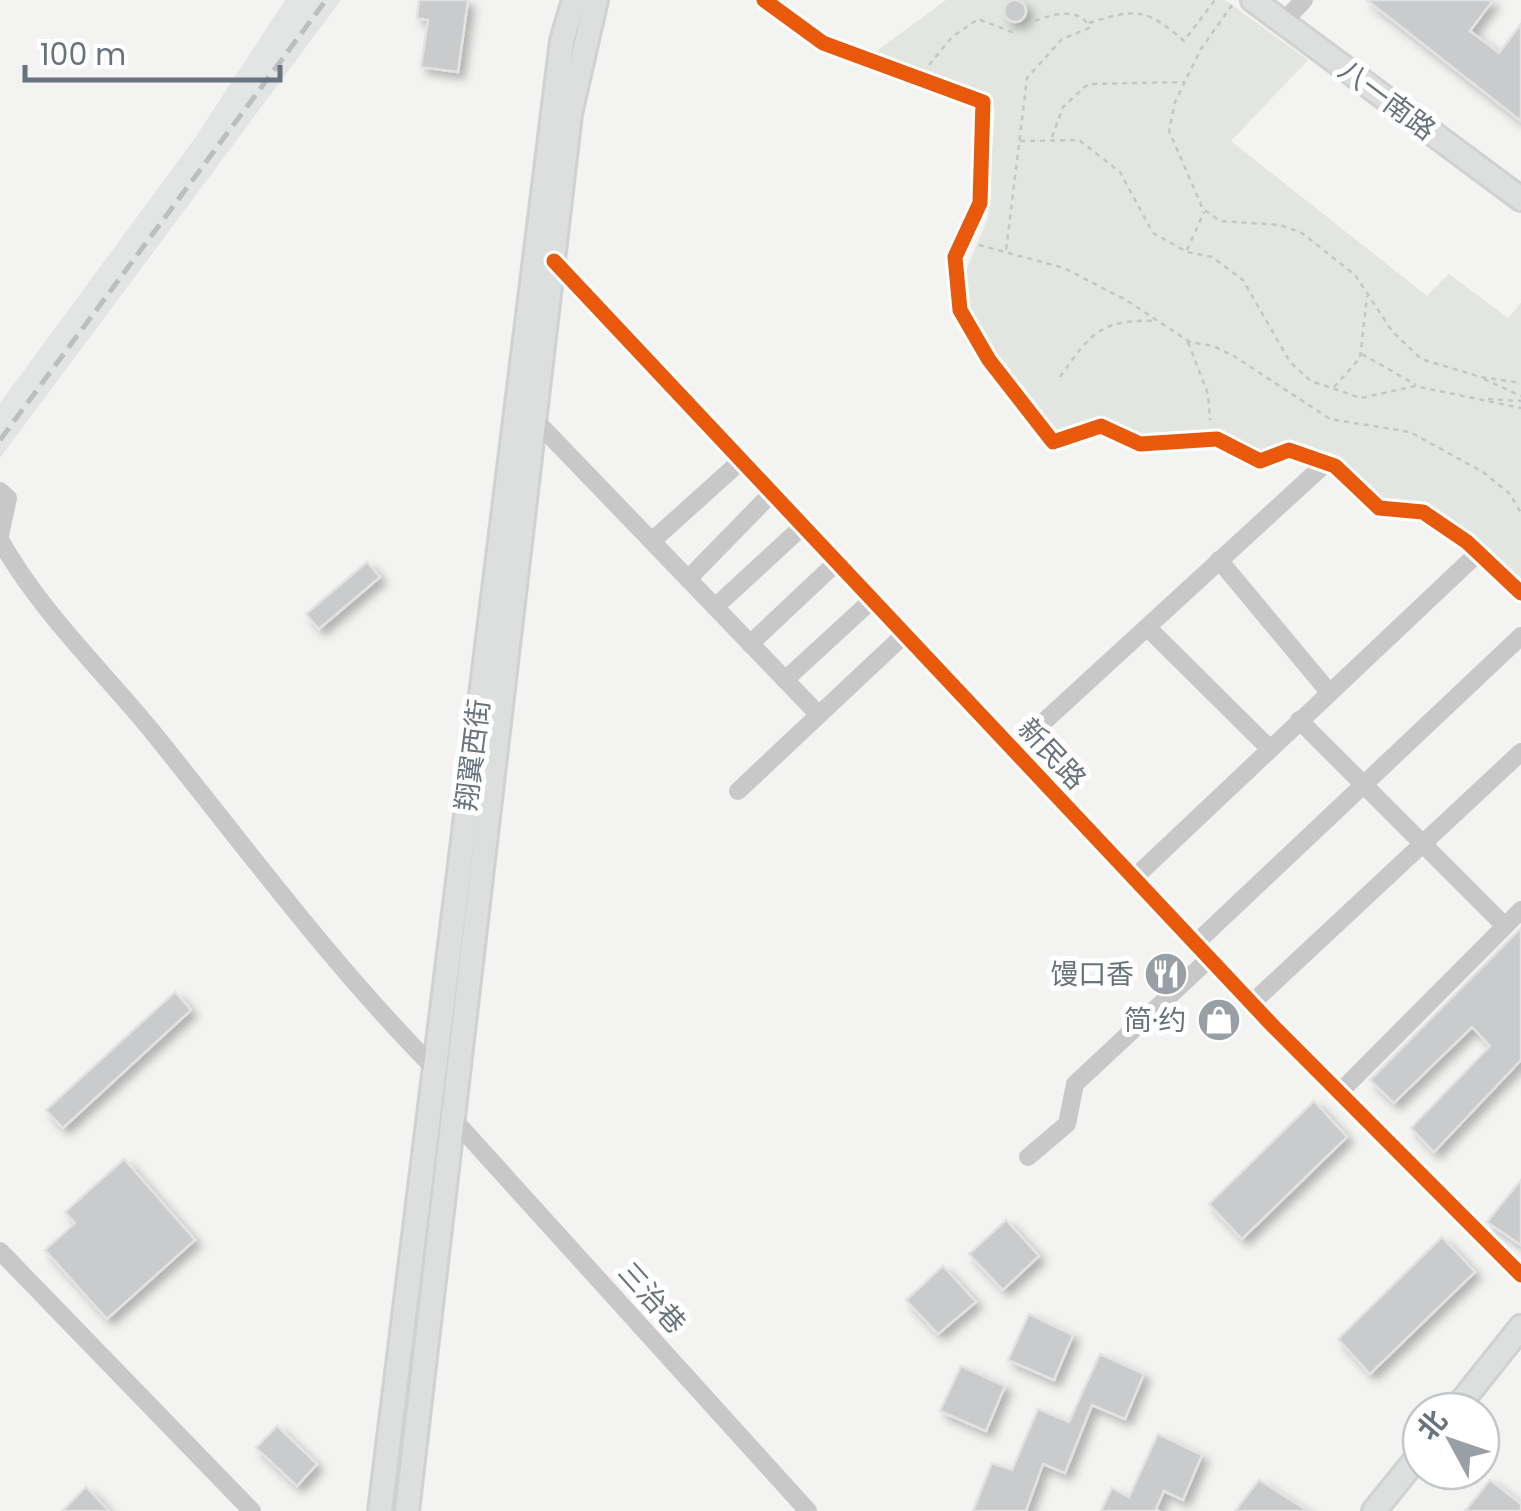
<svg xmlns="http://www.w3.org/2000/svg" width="1521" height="1511" font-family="Poppins,'Noto Sans SC',sans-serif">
	<defs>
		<filter id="shadow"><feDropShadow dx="6" dy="6" stdDeviation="5" flood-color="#0004"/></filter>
	</defs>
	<rect width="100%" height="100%" fill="#f3f3f2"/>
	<!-- built -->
	<path fill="#e3e4e4" d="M 285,0 L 341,0 L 0,458 L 0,403 L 195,138 Z"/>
	<!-- green -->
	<path fill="#e2e5e0" d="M 946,0 L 1225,0 L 1308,60 L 1231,141 L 1427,296 L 1449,274 L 1508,318 L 1521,303 L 1521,595 L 1417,508 L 1379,508 L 1336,466 L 1290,450 L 1260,461 L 1218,439 L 1133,445 L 1094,422 L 1053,442 L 989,360 L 958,289 L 988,218 L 995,108 L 874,53 Z"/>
	<!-- building -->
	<g fill="#cacbcc" stroke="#e2e2e2" stroke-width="2.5" filter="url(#shadow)">
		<path d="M 419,0 L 468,0 L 458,72 L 421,67 L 428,20 L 417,18 Z"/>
		<path d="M 1367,0 L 1493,0 L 1470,31 L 1499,53 L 1521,24 L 1521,121 Z"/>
		<circle cx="1015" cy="11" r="11"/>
		<path d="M 367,562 L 380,577 L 319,629 L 306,614 Z"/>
		<path d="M 1521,928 L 1521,1060 L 1434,1152 L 1411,1128 L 1490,1046 L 1472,1027 L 1394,1103 L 1370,1080 Z"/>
		<path d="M 175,992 L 191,1010 L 63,1128 L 46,1110 Z"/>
		<path d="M 1314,1101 L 1347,1137 L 1242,1239 L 1209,1204 Z"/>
		<path d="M 124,1159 L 195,1240 L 107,1319 L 45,1250 L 75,1223 L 65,1212 Z"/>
		<path d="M 1521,1180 L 1521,1245 L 1487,1222 Z"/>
		<path d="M 1006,1220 L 1039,1256 L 1003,1290 L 969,1254 Z"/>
		<path d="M 1442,1237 L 1475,1272 L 1370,1374 L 1338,1339 Z"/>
		<path d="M 943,1266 L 976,1302 L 938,1334 L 906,1300 Z"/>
		<path d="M 1029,1314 L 1073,1335 L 1054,1380 L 1008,1360 Z"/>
		<path d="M 1100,1354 L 1144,1374 L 1125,1419 L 1092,1405 L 1065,1473 L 1043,1464 L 1026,1511 L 973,1511 L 992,1463 L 1012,1470 L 1038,1409 L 1069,1422 Z"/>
		<path d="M 961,1366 L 1005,1386 L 986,1431 L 940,1411 Z"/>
		<path d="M 277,1426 L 317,1464 L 297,1486 L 256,1448 Z"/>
		<path d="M 1158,1434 L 1202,1455 L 1183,1500 L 1164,1491 L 1156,1509 L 1159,1511 L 1101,1511 L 1112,1488 L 1129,1497 Z"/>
		<path d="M 1259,1480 L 1308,1511 L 1235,1511 Z"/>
		<path d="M 1490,1480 L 1521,1504 L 1521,1511 L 1465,1511 Z"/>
		<path d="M 86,1487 L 109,1511 L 62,1511 Z"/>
	</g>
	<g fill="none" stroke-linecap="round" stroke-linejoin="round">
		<!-- major casing -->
		<g stroke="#d0d1d1" stroke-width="28">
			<g id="major">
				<path d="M 1253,0 L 1521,199"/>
				<path d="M 1454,1411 L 1521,1327"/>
				<path d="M 380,1511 L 562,41 L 574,0"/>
				<path d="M 407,1511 L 570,114 L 596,0"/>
				<path d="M 1374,1511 L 1421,1453"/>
			</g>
		</g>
		<!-- path -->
		<g stroke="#c5c6c7" stroke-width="2.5" stroke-dasharray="5 5" stroke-linecap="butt">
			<path d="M 1232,5 L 1201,49 L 1175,102 L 1169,131 L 1203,209 L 1220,221 L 1280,225 L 1302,233 L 1355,275 L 1392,331 L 1421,359 L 1481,377 L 1521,383"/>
			<path d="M 1089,23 C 1137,8 1146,8 1184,41 L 1215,0"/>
			<path d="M 929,65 L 952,37 L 978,19 L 1012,32 C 1032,20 1080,0 1089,28 L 1062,39 L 1027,78 L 1006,251"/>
			<path d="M 1052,137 L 1063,107 L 1088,84 L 1184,82"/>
			<path d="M 1020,141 L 1079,140 L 1120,172 L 1153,233 L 1187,252 L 1212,257 L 1243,280 L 1290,362 L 1311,381 L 1361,398 L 1415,386 L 1521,408"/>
			<path d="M 979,245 L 1064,268 L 1126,300 L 1190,342 L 1213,346 L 1234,356 L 1330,419 L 1410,432 L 1483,472 L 1510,494 L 1521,513"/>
			<path d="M 1187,250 L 1204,212"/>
			<path d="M 1188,342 L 1208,394 L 1210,420"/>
			<path d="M 1362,354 L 1416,385"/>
			<path d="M 1060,377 C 1089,336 1099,319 1153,321"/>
			<path d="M 1484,379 L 1521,396"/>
			<path d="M 1334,387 L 1360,358 L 1367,296"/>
			<path d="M 1488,399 L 1521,401"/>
		</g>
		<!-- minor -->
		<g stroke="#c8c8c9" stroke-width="18">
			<path d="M 764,0 L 823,43 L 983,102 L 980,203 L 955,257 L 960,310 L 989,360 L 1053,442 L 1101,426 L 1140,444 L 1217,439 L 1260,461 L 1289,450 L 1335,466 L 1379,508 L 1423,512 L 1467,542 L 1521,593"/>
			<path d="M 1283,22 L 1304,0"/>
			<path d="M 554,261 L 1273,1026 L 1521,1275"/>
			<path d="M 536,421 L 818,714"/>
			<path d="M 0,491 L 8,498 L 0,535"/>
			<path d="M 0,540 C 40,611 99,667 151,730 C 244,845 331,964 435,1069"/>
			<path d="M 652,541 L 742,460"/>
			<path d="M 1219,560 L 1329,692"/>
			<path d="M 688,579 L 772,493"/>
			<path d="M 715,607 L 803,526"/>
			<path d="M 1147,627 L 1269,748"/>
			<path d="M 750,644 L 837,562"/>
			<path d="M 785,680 L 872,600"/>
			<path d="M 1299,720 L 1505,926"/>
			<path d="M 1013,750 L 1326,463"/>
			<path d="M 738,791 L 904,635"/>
			<path d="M 1134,878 L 1478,553"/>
			<path d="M 1196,943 L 1521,636"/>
			<path d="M 1252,1003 L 1521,752"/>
			<path d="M 1340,1092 L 1521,910"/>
			<path d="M 455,1121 L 808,1511"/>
			<path d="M 1028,1157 L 1067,1124 L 1075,1084 L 1210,958"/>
			<path d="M 0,1251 L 252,1511"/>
		</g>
		<!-- major -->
		<use href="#major" stroke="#dddede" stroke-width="22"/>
		<!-- rail -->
		<path stroke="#bdbec0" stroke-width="5" stroke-dasharray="15 8" stroke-linecap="butt" d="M 0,440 L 326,0"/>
		<!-- cycleway casing -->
		<g stroke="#fff" stroke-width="21">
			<g id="cycleway">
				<path d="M 764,0 L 823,43 L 983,102 L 980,203 L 955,257 L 960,310 L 989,360 L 1053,442 L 1101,426 L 1140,444 L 1217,439 L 1260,461 L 1289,450 L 1335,466 L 1379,508 L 1423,512 L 1467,542 L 1521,593"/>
				<path d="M 554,261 L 1273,1026 L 1521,1275"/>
			</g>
		</g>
		<!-- cycleway -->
		<use href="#cycleway" stroke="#e8590c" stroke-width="15"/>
	</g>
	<!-- icons -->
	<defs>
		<g id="restaurant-disc" transform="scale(2.25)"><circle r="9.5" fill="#98a0a7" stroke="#fff"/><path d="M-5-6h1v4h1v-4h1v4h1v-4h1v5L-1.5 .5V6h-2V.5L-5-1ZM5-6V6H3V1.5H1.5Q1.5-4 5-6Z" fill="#fff"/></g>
		<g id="shop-disc" transform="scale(2.25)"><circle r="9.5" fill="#98a0a7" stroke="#fff"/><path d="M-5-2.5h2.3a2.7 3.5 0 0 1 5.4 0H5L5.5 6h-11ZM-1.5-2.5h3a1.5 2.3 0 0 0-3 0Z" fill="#fff"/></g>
	</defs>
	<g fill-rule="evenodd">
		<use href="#restaurant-disc" x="1166" y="974"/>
		<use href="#shop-disc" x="1219" y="1020"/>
	</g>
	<g text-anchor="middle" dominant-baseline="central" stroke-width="10" stroke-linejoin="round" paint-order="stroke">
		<!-- street labels -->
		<g font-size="28" fill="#67737e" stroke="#fff">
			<text transform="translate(1387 100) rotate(37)">八一南路</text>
			<text transform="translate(1052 754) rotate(47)">新民路</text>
			<text transform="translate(473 755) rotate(-83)">翔翼西街</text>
			<text transform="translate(652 1298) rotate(48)">三治巷</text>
		</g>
		<!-- poi labels -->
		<g font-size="28" fill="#67737e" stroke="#fff" text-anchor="end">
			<text x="1134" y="974">馒口香</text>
			<text x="1186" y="1020">简·约</text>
		</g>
	</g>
	<!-- north arrow -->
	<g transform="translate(1451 1441) rotate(310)"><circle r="48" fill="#ffffff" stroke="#c2c7cb" stroke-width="2.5"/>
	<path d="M0-8L18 38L0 25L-18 38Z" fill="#98a0a7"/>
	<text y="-15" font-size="28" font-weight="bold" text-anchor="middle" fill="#67737e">北</text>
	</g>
	<!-- scale -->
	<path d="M25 65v15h255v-15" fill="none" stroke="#67737e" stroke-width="5"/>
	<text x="40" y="65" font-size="30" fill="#67737e" stroke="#ffffff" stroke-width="8" paint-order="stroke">100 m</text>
</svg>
